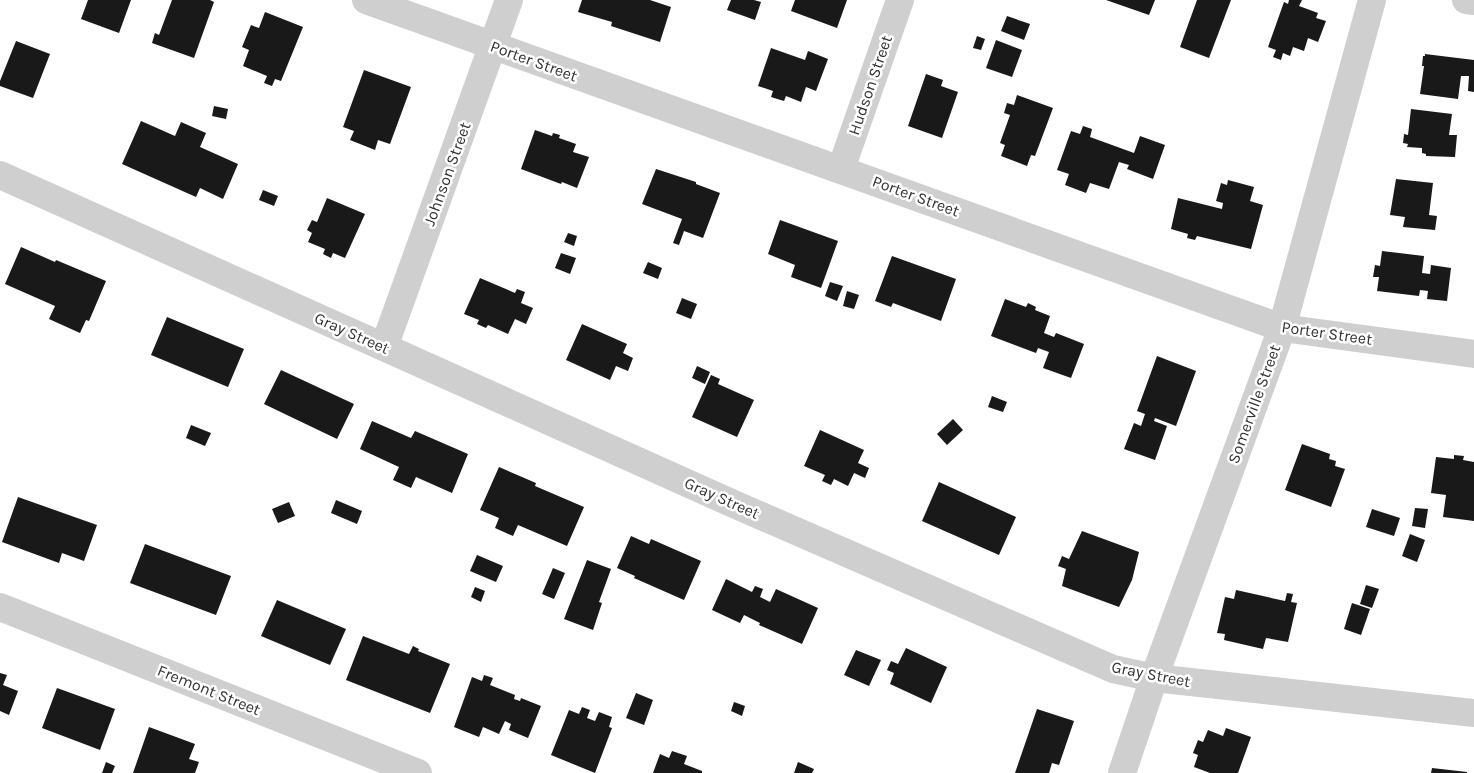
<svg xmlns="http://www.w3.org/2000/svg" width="1474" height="773" font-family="Karla,sans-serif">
	<rect width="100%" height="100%" fill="#fff"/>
	<!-- building -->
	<g fill="#191919">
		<path d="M 88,0 L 131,0 L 119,33 L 81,19 Z"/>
		<path d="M 172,0 L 210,0 L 214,2 L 194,58 L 152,43 L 155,33 L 159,35 Z"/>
		<path d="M 582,0 L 650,0 L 671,7 L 660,42 L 611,26 L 612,22 L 578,12 Z"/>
		<path d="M 731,0 L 754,0 L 761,2 L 755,20 L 727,10 Z"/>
		<path d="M 795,0 L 847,0 L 837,28 L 791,11 Z"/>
		<path d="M 1106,0 L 1155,0 L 1149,15 Z"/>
		<path d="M 1197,0 L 1231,0 L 1209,58 L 1180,47 Z"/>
		<path d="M 1289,0 L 1302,0 L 1299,6 L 1318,13 L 1316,18 L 1326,21 L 1318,42 L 1308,38 L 1304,51 L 1293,47 L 1290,56 L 1283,53 L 1281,60 L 1273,57 L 1276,50 L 1268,47 L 1284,2 L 1288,4 Z"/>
		<path d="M 265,12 L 303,27 L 281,81 L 275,79 L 272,86 L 264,83 L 267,76 L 243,66 L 249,50 L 242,47 L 251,25 L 259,28 Z"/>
		<path d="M 1007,16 L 1030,24 L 1024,40 L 1001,31 Z"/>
		<path d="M 977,36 L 985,39 L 981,50 L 973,48 Z"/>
		<path d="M 996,40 L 1022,50 L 1012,77 L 986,68 Z"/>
		<path d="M 16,41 L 50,54 L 33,98 L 0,86 L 0,81 Z"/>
		<path d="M 771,48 L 805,60 L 808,51 L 828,59 L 816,91 L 806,87 L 801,102 L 786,96 L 784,101 L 771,97 L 773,91 L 758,86 Z"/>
		<path d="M 1425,54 L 1474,60 L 1474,92 L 1468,91 L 1469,76 L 1461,76 L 1458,99 L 1420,94 L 1424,66 L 1422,66 L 1423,56 L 1425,56 Z"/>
		<path d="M 364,70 L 411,87 L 390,144 L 378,140 L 375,150 L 350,140 L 354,131 L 343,127 Z"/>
		<path d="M 926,74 L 943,80 L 941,86 L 958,92 L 942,138 L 908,126 Z"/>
		<path d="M 1017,95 L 1053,108 L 1035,156 L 1031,155 L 1027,166 L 1001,156 L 1005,145 L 1000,143 L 1010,115 L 1004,113 L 1007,103 L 1014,105 Z"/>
		<path d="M 214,106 L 228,109 L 226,119 L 212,116 Z"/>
		<path d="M 1411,109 L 1452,114 L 1449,135 L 1457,135 L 1455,157 L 1426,156 L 1426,154 L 1422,153 L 1422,148 L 1407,147 L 1408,144 L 1403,143 L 1404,134 L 1408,135 Z"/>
		<path d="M 141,121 L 175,136 L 181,122 L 206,133 L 200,147 L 238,164 L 223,199 L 200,188 L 196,197 L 122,164 Z"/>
		<path d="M 1083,126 L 1092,129 L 1090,137 L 1134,153 L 1140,136 L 1165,145 L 1153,179 L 1127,169 L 1129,165 L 1119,162 L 1109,189 L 1090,183 L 1086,193 L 1065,185 L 1069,174 L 1057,170 L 1071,131 L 1080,134 Z"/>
		<path d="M 535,130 L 552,136 L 553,133 L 560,135 L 559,138 L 576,144 L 573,152 L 589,157 L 577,188 L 562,182 L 561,184 L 521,169 Z"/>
		<path d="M 656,169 L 696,182 L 696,184 L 720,193 L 703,238 L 684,231 L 679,245 L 673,243 L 682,219 L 642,204 Z"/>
		<path d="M 1396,179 L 1433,183 L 1429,215 L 1437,216 L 1435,230 L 1403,227 L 1405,217 L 1390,215 Z"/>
		<path d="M 1228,180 L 1254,187 L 1250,201 L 1263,205 L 1251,249 L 1197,236 L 1195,240 L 1187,238 L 1188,234 L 1171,229 L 1178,198 L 1222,209 L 1223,203 L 1216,201 L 1221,183 L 1227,185 Z"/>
		<path d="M 263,190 L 278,196 L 274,206 L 259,200 Z"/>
		<path d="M 327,198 L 365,214 L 345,258 L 333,253 L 331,258 L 323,254 L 325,249 L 308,242 L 312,233 L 307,230 L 312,220 L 317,222 Z"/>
		<path d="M 780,220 L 838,241 L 821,288 L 791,277 L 795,265 L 768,254 Z"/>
		<path d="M 568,233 L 577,236 L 574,246 L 564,242 Z"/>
		<path d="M 21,247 L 55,262 L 56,260 L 106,281 L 89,321 L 86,320 L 80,333 L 49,319 L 55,306 L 5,284 Z"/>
		<path d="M 1382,251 L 1424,256 L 1422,273 L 1430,274 L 1431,265 L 1451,268 L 1447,301 L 1427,299 L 1428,291 L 1420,290 L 1419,296 L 1377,291 L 1379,277 L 1373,277 L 1375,265 L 1380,266 Z"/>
		<path d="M 561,253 L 576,258 L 570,274 L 555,268 Z"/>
		<path d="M 892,256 L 956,279 L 941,321 L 893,303 L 891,307 L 875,301 Z"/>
		<path d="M 648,262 L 662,268 L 658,279 L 643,273 Z"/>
		<path d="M 480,278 L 515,293 L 517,289 L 525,292 L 521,303 L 533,308 L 526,324 L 515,319 L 508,334 L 488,325 L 486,328 L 477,324 L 479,320 L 464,314 Z"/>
		<path d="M 830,282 L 843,286 L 837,301 L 825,296 Z"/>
		<path d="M 847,291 L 859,295 L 854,309 L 843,306 Z"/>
		<path d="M 682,298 L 697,304 L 691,319 L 676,313 Z"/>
		<path d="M 1005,299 L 1026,307 L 1028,303 L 1036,307 L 1035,310 L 1050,316 L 1044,333 L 1054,337 L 1056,333 L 1084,344 L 1071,378 L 1043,368 L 1049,352 L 1038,348 L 1036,353 L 991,336 Z"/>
		<path d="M 167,317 L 244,349 L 228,387 L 151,355 Z"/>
		<path d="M 582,324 L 627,344 L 623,353 L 633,358 L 628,371 L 616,366 L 610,380 L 566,360 Z"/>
		<path d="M 1157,356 L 1196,371 L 1176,426 L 1155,418 L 1154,421 L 1167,426 L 1155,460 L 1124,449 L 1134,423 L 1141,426 L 1145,414 L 1137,411 Z"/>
		<path d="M 697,366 L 710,372 L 705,384 L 692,378 Z"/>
		<path d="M 281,370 L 354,404 L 337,439 L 264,404 Z"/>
		<path d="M 711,375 L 720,379 L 718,384 L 754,400 L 737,437 L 692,417 Z"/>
		<path d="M 992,396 L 1007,402 L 1003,412 L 988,407 Z"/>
		<path d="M 953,419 L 963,430 L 947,445 L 937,434 Z"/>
		<path d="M 372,421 L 411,438 L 415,431 L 468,454 L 452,493 L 416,477 L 411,488 L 393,480 L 399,467 L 360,449 Z"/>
		<path d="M 191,425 L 211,433 L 205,446 L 186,438 Z"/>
		<path d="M 820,430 L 864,450 L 858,463 L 869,468 L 865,478 L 854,473 L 848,486 L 834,479 L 831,485 L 822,481 L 825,475 L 804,466 Z"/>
		<path d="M 1302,444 L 1330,454 L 1329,459 L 1336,461 L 1335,466 L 1345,469 L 1331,507 L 1285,490 Z"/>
		<path d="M 1454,455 L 1464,456 L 1463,460 L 1474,462 L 1474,521 L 1443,517 L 1446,495 L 1431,493 L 1436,457 L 1454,459 Z"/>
		<path d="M 499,467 L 536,483 L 535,486 L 584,507 L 567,546 L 518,525 L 513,536 L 495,528 L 499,518 L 480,510 Z"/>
		<path d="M 939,482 L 1016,517 L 999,555 L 922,521 Z"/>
		<path d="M 18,497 L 97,525 L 84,561 L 62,553 L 59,563 L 2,542 Z"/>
		<path d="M 336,500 L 362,511 L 357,524 L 331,513 Z"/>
		<path d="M 289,502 L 295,516 L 278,523 L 272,509 Z"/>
		<path d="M 1415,508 L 1428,509 L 1425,528 L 1412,526 Z"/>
		<path d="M 1372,509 L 1400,518 L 1394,536 L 1366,527 Z"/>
		<path d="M 1082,531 L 1139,552 L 1132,580 L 1119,607 L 1062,586 L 1066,569 L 1058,566 L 1062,556 L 1069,559 Z"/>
		<path d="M 1410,534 L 1425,540 L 1417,562 L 1402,556 Z"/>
		<path d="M 631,536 L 649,544 L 651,539 L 701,561 L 684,600 L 634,578 L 635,576 L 617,568 Z"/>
		<path d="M 145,544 L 231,576 L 216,615 L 130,583 Z"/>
		<path d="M 477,555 L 503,566 L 496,582 L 470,571 Z"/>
		<path d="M 587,560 L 611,569 L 599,602 L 602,603 L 593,630 L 564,619 Z"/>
		<path d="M 553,568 L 565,573 L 554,599 L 542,594 Z"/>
		<path d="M 726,579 L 752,592 L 755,586 L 763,589 L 760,597 L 770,602 L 776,589 L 818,608 L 802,644 L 759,625 L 760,623 L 744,615 L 740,623 L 712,610 Z"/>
		<path d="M 1366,585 L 1379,589 L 1372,608 L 1360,604 Z"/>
		<path d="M 475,587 L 485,591 L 481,602 L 471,597 Z"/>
		<path d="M 1236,590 L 1285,601 L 1287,593 L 1293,594 L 1291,602 L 1297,603 L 1288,642 L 1266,638 L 1263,649 L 1224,640 L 1225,634 L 1217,633 L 1225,597 L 1234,599 Z"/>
		<path d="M 277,600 L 346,629 L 330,665 L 261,636 Z"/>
		<path d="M 1352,603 L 1370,609 L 1361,635 L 1344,629 Z"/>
		<path d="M 363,636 L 409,654 L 413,646 L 419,649 L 418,651 L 450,664 L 430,713 L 346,680 Z"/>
		<path d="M 906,648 L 947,667 L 931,703 L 890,684 L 894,673 L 887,670 L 891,661 L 898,664 Z"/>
		<path d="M 856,650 L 881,660 L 869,686 L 844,675 Z"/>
		<path d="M 0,673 L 7,675 L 3,685 L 18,691 L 9,715 L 0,711 Z"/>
		<path d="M 484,675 L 493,678 L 490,685 L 515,695 L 514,699 L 520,701 L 521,698 L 541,706 L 528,738 L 509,730 L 511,724 L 505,721 L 499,734 L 483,727 L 479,737 L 454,727 L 472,677 L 482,681 Z"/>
		<path d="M 57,688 L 115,709 L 100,750 L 42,728 Z"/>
		<path d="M 636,693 L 653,700 L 644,725 L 626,718 Z"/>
		<path d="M 734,702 L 745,706 L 742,716 L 731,711 Z"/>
		<path d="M 582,707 L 590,710 L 587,718 L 595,721 L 599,712 L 612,717 L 609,727 L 612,728 L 595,773 L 551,755 L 569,710 L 579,714 Z"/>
		<path d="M 1037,709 L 1074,721 L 1059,765 L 1052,763 L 1049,773 L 1015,773 Z"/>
		<path d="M 149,727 L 195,744 L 189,759 L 199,762 L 195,773 L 133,773 Z"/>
		<path d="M 1226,728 L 1251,737 L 1238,773 L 1210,773 L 1194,767 L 1198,755 L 1193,753 L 1198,740 L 1203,742 L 1208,730 L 1223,736 Z"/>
		<path d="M 672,751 L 687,756 L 684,764 L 702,771 L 702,773 L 653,773 L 660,754 L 669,758 Z"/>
		<path d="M 106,762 L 115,766 L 112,773 L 102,773 Z"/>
		<path d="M 798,762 L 814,769 L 812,773 L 794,773 Z"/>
		<path d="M 1432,768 L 1467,772 L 1467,773 L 1431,773 Z"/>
	</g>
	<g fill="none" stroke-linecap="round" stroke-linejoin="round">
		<!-- street -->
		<g stroke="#cfcfcf" stroke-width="28">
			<path d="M 366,0 L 1282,328 L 1474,354"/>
			<path d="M 1466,0 L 1474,1"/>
			<path d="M 841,169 L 900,0"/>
			<path d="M 0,175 L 736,505 L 1113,669 L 1154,678 L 1474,713"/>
			<path d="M 384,347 L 509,0"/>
			<path d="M 0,607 L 418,773"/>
			<path d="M 1122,773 L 1154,678 L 1282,328 L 1372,0"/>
		</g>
	</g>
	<g text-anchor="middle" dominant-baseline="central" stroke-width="5" stroke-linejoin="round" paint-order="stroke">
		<!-- street labels -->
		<g font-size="16" fill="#323232" stroke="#fff">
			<text transform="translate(534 61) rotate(20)">Porter Street</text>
			<text transform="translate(870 85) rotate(-71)">Hudson Street</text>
			<text transform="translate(447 174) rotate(-70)">Johnson Street</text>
			<text transform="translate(916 196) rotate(20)">Porter Street</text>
			<text transform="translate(352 333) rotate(24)">Gray Street</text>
			<text transform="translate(1327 333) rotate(8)">Porter Street</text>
			<text transform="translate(1254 404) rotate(-70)">Somerville Street</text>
			<text transform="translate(722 498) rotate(24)">Gray Street</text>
			<text transform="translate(1151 674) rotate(11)">Gray Street</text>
			<text transform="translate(209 690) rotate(22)">Fremont Street</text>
		</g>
	</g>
</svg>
